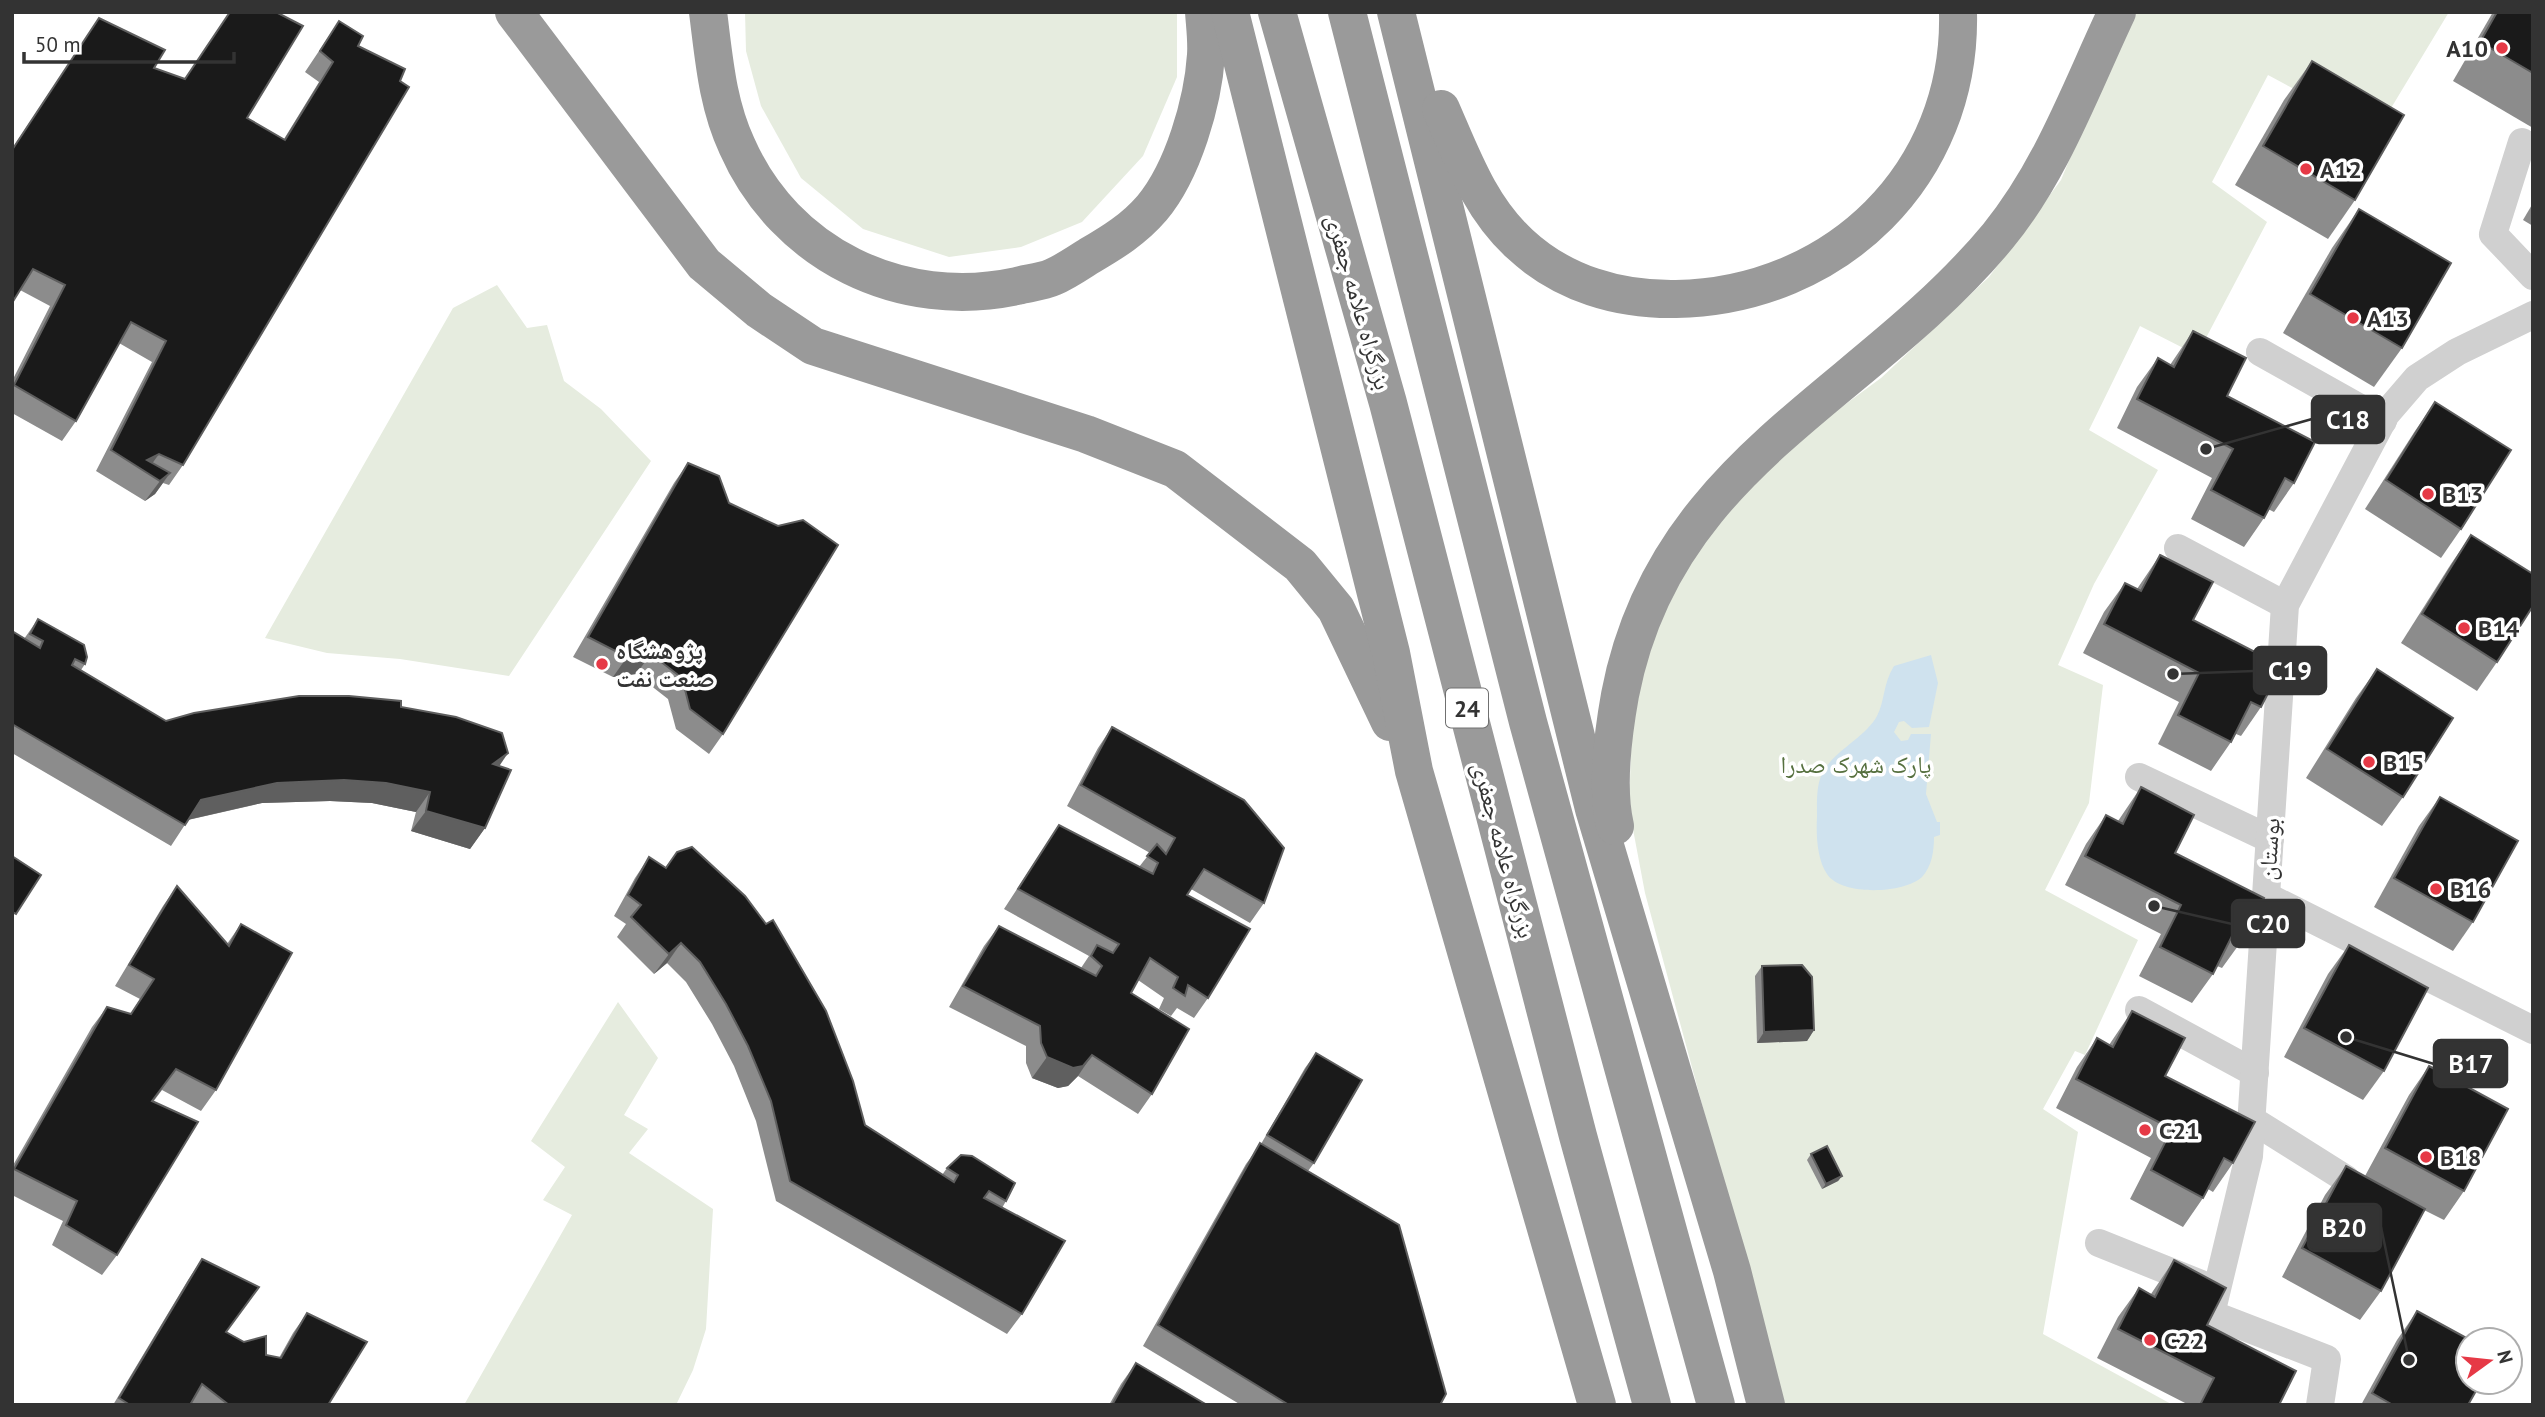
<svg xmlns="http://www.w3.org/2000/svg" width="2545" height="1417" font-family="'PT Sans','Noto Naskh Arabic',sans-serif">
	<rect width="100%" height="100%" fill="#fff"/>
	<!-- green -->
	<g fill="#e6ecdf">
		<path d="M 745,12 L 1177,12 L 1177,77 L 1143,156 L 1082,222 L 1021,247 L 949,257 L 863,229 L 801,178 L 761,106 L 746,51 Z"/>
		<path d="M 2135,12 L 2449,12 L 2376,133 L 2268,75 L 2212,182 L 2267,222 L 2197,355 L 2140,326 L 2089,430 L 2158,470 L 2094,584 L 2058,665 L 2103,685 L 2089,803 L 2045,890 L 2138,940 L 2085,1055 L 2075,1051 L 2043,1109 L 2078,1132 L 2043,1334 L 2173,1405 L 1783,1405 L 1645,893 L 1629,808 L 1633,695 L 1678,575 L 1715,516 L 1797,440 L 1881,378 L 1989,277 L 2061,180 L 2110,61 Z"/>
		<path d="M 497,285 L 527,328 L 547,325 L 564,381 L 601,409 L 651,461 L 509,676 L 400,659 L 327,653 L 265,638 L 453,308 Z"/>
		<path d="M 618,1002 L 658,1058 L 624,1115 L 648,1129 L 629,1153 L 713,1209 L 706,1329 L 693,1370 L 676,1405 L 464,1405 L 572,1215 L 543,1200 L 565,1167 L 531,1141 Z"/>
	</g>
	<!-- water -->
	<path fill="#cfe2ee" d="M 1931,655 L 1938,683 L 1929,727 L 1912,728 L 1904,721 L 1899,722 L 1894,732 L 1901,741 L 1908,740 L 1911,734 L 1931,734 L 1926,794 L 1937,822 L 1940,822 L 1940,835 L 1934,837 C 1934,851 1932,866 1922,877 C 1904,894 1841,896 1827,874 C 1817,859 1816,835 1817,817 C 1817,804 1816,786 1822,774 C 1833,751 1865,738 1877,716 C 1885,701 1883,683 1894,666 Z"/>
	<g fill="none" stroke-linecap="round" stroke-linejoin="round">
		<!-- minor -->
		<g stroke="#d0d0d0" stroke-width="28">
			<path d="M 2522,142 L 2493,234 L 2533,276"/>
			<path d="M 2260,352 L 2383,421"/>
			<path d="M 2178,548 L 2285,605"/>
			<path d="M 2139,777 L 2270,839"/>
			<path d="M 2266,896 L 2533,1030"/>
			<path d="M 2139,1010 L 2255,1073"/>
			<path d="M 2252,1120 L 2346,1179"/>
			<path d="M 2099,1243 L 2201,1284"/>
			<path d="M 2320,1405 L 2327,1359 L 2211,1314 L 2249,1156 L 2285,605 L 2386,414 L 2417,378 L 2457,352 L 2533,315"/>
		</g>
		<!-- highway -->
		<g stroke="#9a9a9a" stroke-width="38">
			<path d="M 514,12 L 704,264 L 759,310 L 813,346 L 1086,434 L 1175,469 L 1300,565 L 1336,609 L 1390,722"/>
			<path d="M 708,12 C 714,58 717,103 737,146 C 785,255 901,311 1017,286 C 1028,283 1042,282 1053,277 C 1065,272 1078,263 1089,256 C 1113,242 1134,229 1152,208 C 1183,171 1203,102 1206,55 C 1207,41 1205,26 1204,12"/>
			<path d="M 1230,12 L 1391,653 L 1414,771 L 1597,1405"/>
			<path d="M 1277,12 L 1388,403 L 1578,1136 L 1652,1405"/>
			<path d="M 1347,12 L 1528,722 L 1716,1405"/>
			<path d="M 1396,12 L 1594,809 L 1732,1271 L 1766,1405"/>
			<path d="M 1441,109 C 1462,157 1480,208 1520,244 C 1563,284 1619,300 1676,299 C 1836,296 1962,174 1958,12"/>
			<path d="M 1615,826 C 1606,787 1613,734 1620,695 C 1664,463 1863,399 1998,236 C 2052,170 2081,88 2117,12"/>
		</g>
	</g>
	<!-- wall -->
	<g fill="#8c8c8c">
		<path d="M 2493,12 L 2533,12 L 2533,128 L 2453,81 Z"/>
		<path d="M 99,18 L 154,68 L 284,139 L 319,82 L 305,72 L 339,21 L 363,36 L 183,465 L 169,485 L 163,483 L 155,494 L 145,501 L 96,471 L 152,362 L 119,343 L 76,421 L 62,441 L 12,413 L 12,381 L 50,306 L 20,290 L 12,303 L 12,149 Z"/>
		<path d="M 2312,61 L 2355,200 L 2328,239 L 2235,185 L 2284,100 Z"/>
		<path d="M 2533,203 L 2533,226 L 2523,220 Z"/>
		<path d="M 2359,209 L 2402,348 L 2374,387 L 2283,333 L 2332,248 Z"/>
		<path d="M 2193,331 L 2227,396 L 2294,483 L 2274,512 L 2268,509 L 2264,518 L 2244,547 L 2191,519 L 2212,478 L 2117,428 L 2137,387 L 2158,358 L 2170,365 Z"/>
		<path d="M 2435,402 L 2461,529 L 2441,558 L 2365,509 L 2415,431 Z"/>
		<path d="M 688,463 L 723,734 L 709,754 L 676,729 L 668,699 L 636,674 L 613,677 L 573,657 L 674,483 Z"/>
		<path d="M 2471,535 L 2497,662 L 2477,691 L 2401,643 L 2451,564 Z"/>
		<path d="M 2160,555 L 2193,620 L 2261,707 L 2241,736 L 2236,734 L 2231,742 L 2211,771 L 2158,744 L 2179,702 L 2083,653 L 2104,612 L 2125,583 L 2137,589 Z"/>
		<path d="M 38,619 L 85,664 L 81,670 L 166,721 L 401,707 L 499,766 L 485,828 L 470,849 L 411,831 L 416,812 L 372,803 L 330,801 L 262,803 L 188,820 L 171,846 L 12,753 L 12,631 L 24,639 Z"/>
		<path d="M 2377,669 L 2403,797 L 2382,826 L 2306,778 L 2356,698 Z"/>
		<path d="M 1112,727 L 1264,903 L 1250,923 L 1191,889 L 1187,895 L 1208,998 L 1194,1018 L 1177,1008 L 1171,1016 L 1159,1009 L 1164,998 L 1138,980 L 1131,993 L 1152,1094 L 1138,1114 L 1078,1076 L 1068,1086 L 1058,1088 L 1032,1078 L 1026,1063 L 1026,1046 L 949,1007 L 984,946 L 999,926 L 1081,968 L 1089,956 L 1004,909 L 1059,825 L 1139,867 L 1150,853 L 1067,806 L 1098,748 Z"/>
		<path d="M 2141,787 L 2175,853 L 2243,939 L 2222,968 L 2217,966 L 2213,974 L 2192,1003 L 2139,976 L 2161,934 L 2065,885 L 2086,844 L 2106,815 L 2118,821 Z"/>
		<path d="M 2440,797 L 2473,922 L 2453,951 L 2374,907 L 2419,826 Z"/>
		<path d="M 677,852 L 865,1125 L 942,1175 L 947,1168 L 1006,1201 L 1002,1208 L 1022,1314 L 1007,1334 L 776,1201 L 756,1121 L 734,1066 L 712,1024 L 686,982 L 667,963 L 654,974 L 617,937 L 626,924 L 614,916 L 635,878 L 649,857 L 665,868 Z"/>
		<path d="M 177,886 L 227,944 L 241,924 L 216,1090 L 201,1111 L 162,1090 L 153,1102 L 117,1255 L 102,1275 L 52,1245 L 63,1221 L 12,1195 L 12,1167 L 92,1027 L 107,1007 L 131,1014 L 140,999 L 115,986 L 163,906 Z"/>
		<path d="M 2349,945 L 2384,1071 L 2363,1100 L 2284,1057 L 2328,974 Z"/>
		<path d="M 1762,966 L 1814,1030 L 1807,1041 L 1757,1043 L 1755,976 Z"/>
		<path d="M 2132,1011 L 2165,1076 L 2233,1163 L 2213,1192 L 2208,1189 L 2203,1198 L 2183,1227 L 2130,1199 L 2151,1158 L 2056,1108 L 2077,1067 L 2097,1038 L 2109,1045 Z"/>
		<path d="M 1316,1053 L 1314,1163 L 1308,1171 L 1440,1405 L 1241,1405 L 1143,1346 L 1246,1164 L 1261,1144 L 1305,1068 Z"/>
		<path d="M 2429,1066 L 2464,1191 L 2444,1220 L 2424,1210 L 2381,1291 L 2360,1320 L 2282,1277 L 2325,1195 L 2346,1166 L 2365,1176 L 2409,1095 Z"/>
		<path d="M 1811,1154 L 1842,1176 L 1838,1181 L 1822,1189 L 1807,1160 Z"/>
		<path d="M 202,1259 L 227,1332 L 266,1355 L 279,1358 L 293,1333 L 307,1313 L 328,1405 L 113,1405 L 188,1280 Z"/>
		<path d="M 2174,1260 L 2207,1325 L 2279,1405 L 2189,1405 L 2097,1358 L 2118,1317 L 2139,1288 L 2151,1294 Z"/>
		<path d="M 2417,1311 L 2468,1405 L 2361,1405 L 2397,1340 Z"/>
		<path d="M 1136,1363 L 1207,1405 L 1109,1405 L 1121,1384 Z"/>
	</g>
	<!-- shaded-wall -->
	<g fill="#5f5f5f">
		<path d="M 159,454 L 146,472 L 147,460 Z"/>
		<path d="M 170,473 L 155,494 L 145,501 L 160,481 Z"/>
		<path d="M 651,654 L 636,674 L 613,677 L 627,657 Z"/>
		<path d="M 508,753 L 494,774 L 493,764 Z"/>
		<path d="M 344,780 L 386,783 L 430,792 L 416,812 L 372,803 L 330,801 L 262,803 L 187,820 L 201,800 L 277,783 Z"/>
		<path d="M 426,811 L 485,828 L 470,849 L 411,831 Z"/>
		<path d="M 681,943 L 667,963 L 654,974 L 669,954 Z"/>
		<path d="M 1814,1030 L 1807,1041 L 1757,1043 L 1764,1032 Z"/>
		<path d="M 1092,1055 L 1078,1076 L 1068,1086 L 1058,1088 L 1032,1078 L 1047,1057 Z"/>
		<path d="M 1842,1176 L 1838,1181 L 1822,1189 L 1826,1184 Z"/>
	</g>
	<!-- building -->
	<g fill="#1a1a1a" stroke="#5f5f5f" stroke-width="2">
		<path d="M 230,12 L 276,12 L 303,26 L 247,118 L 285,140 L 333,62 L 320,51 L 339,21 L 363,36 L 358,46 L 405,69 L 400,81 L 409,87 L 183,465 L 159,454 L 147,460 L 170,473 L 160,481 L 111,450 L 166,341 L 131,322 L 76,421 L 14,385 L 65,285 L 33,269 L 12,303 L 12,150 L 99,18 L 165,50 L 154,68 L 185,79 Z"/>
		<path d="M 2497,12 L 2533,12 L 2533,73 L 2480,42 Z"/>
		<path d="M 2312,61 L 2404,115 L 2355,200 L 2263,146 Z"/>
		<path d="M 2359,209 L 2451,263 L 2402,348 L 2310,294 Z"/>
		<path d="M 2193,331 L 2246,358 L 2227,396 L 2315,442 L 2294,483 L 2285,478 L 2264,518 L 2211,490 L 2233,449 L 2137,399 L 2158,358 L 2174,367 Z"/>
		<path d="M 2435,402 L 2511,450 L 2461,529 L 2386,480 Z"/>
		<path d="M 688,463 L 719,476 L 729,503 L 778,526 L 803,520 L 838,545 L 723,734 L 690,709 L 682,678 L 651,654 L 627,657 L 588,637 Z"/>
		<path d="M 2471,535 L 2533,574 L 2533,606 L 2497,662 L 2422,614 Z"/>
		<path d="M 2160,555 L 2213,582 L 2193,620 L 2282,666 L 2261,707 L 2251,702 L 2231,742 L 2178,715 L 2199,673 L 2104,624 L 2125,583 L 2141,591 Z"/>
		<path d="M 38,619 L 84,645 L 87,657 L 85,664 L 75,659 L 72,665 L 166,721 L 194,713 L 299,696 L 349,696 L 401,701 L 401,707 L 456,717 L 502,733 L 508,753 L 493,764 L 511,770 L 485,828 L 426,811 L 430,792 L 386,783 L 344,780 L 277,783 L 201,800 L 185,825 L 12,724 L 12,631 L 40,648 L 43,641 L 30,634 Z"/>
		<path d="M 2377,669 L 2453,718 L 2403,797 L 2327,749 Z"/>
		<path d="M 1112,727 L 1244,800 L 1284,848 L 1264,903 L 1204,869 L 1187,895 L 1250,929 L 1208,998 L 1188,985 L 1185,996 L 1173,988 L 1178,977 L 1150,958 L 1131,993 L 1189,1029 L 1152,1094 L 1092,1055 L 1083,1066 L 1073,1068 L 1047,1057 L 1041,1043 L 1040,1026 L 963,986 L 999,926 L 1096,976 L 1102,966 L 1091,956 L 1097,945 L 1113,953 L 1119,944 L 1018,889 L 1059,825 L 1153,874 L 1158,863 L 1147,856 L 1157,844 L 1166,854 L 1175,838 L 1081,785 Z"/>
		<path d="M 2141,787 L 2194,815 L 2175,853 L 2264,898 L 2243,939 L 2233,934 L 2213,974 L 2160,947 L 2181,905 L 2085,856 L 2106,815 L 2123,824 Z"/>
		<path d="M 2440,797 L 2518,841 L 2473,922 L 2394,878 Z"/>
		<path d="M 692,847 L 745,896 L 766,924 L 773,920 L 826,1011 L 853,1081 L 865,1125 L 954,1182 L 958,1175 L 947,1168 L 961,1155 L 972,1156 L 1015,1183 L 1006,1201 L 989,1191 L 984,1198 L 1065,1241 L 1022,1314 L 790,1181 L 771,1101 L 748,1046 L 726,1004 L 700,962 L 681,943 L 669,954 L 631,917 L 641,905 L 628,895 L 649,857 L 666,868 L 677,852 Z"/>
		<path d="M 12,856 L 41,875 L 16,914 L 12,912 Z"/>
		<path d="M 177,886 L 229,946 L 241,924 L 292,953 L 216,1090 L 176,1069 L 152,1101 L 198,1122 L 117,1255 L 66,1225 L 77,1201 L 14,1169 L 107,1007 L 131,1014 L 154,979 L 129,965 Z"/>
		<path d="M 2349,945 L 2428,988 L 2384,1071 L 2304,1028 Z"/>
		<path d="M 1802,965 L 1812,977 L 1814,1030 L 1764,1032 L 1762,966 Z"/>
		<path d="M 2132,1011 L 2185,1038 L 2165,1076 L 2255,1122 L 2233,1163 L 2224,1158 L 2203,1198 L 2151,1170 L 2172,1129 L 2076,1079 L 2097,1038 L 2113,1047 Z"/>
		<path d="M 1316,1053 L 1362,1080 L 1314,1163 L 1267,1135 Z"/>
		<path d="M 2429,1066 L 2508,1109 L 2464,1191 L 2385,1148 Z"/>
		<path d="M 1260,1143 L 1399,1225 L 1446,1394 L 1440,1405 L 1289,1405 L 1158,1325 Z"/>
		<path d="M 1827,1146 L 1842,1176 L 1826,1184 L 1811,1154 Z"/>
		<path d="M 2346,1166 L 2425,1209 L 2381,1291 L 2302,1248 Z"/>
		<path d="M 202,1259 L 259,1287 L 226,1332 L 244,1342 L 266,1336 L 266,1355 L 281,1358 L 307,1313 L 367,1342 L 328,1405 L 229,1405 L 202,1384 L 190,1405 L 130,1405 L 119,1398 Z"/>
		<path d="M 2174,1260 L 2226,1288 L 2207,1325 L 2296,1371 L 2279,1405 L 2200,1405 L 2214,1378 L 2118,1329 L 2139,1288 L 2155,1297 Z"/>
		<path d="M 2417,1311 L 2470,1340 L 2468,1340 L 2468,1382 L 2481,1382 L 2468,1405 L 2393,1405 L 2372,1393 Z"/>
		<path d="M 1136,1363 L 1207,1405 L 1112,1405 Z"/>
	</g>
	<!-- markers -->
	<g fill="#e63946" stroke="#fff" stroke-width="2.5">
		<circle cx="2502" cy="48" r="7"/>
		<circle cx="2306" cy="169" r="7"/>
		<circle cx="2353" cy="318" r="7"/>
		<circle cx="2428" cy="494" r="7"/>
		<circle cx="2464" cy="628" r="7"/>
		<circle cx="602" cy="664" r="7"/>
		<circle cx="2369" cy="762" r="7"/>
		<circle cx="2436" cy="889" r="7"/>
		<circle cx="2145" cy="1130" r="7"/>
		<circle cx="2426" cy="1157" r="7"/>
		<circle cx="2150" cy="1340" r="7"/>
	</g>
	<g text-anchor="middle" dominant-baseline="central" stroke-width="7" stroke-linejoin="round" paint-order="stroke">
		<!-- shield labels -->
		<rect fill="#fff" stroke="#707070" stroke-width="2" x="1446" y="688.5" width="42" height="39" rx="5"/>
		<g font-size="23" font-weight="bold" fill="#333">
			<text x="1467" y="708">24</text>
		</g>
		<!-- poi labels -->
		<g font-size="24" font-weight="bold" fill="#333" stroke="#fff" text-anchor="start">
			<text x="2488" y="48" text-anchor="end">A10</text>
			<text x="2320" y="169">A12</text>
			<text x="2367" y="318">A13</text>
			<text x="2442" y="494">B13</text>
			<text x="2478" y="628">B14</text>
			<text x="616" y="650">پژوهشگاه<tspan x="616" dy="28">صنعت نفت</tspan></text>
			<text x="2383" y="762">B15</text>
			<text x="2450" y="889">B16</text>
			<text x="2159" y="1130">C21</text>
			<text x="2440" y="1157">B18</text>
			<text x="2164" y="1340">C22</text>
		</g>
		<!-- street labels -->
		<g font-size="24" fill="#333" stroke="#fff">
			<text transform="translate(1359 302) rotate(74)">بزرگراه علامه جعفری</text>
			<text transform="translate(2269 849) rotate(-86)">بوستان</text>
			<text transform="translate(1504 850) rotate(75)">بزرگراه علامه جعفری</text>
		</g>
		<!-- park labels -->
		<g font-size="24" fill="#56703f" stroke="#fff">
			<text x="1856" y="764">پارک شهرک صدرا</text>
		</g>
	</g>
	<!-- callouts -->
	<path fill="none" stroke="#333" stroke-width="2.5" d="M2206 449L2312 419M2173 674L2254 671M2154 906L2232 924M2346 1037L2434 1064M2409 1360L2381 1227"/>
	<g fill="#333" stroke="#fff" stroke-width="2.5">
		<circle cx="2206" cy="449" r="7"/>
		<circle cx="2173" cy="674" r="7"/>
		<circle cx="2154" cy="906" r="7"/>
		<circle cx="2346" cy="1037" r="7"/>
		<circle cx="2409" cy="1360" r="7"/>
	</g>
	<g fill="#333" stroke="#333" stroke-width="2.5">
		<rect x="2312" y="396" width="72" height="47" rx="7"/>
		<rect x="2254" y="647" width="72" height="47" rx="7"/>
		<rect x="2232" y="900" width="72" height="47" rx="7"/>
		<rect x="2434" y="1040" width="73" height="47" rx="7"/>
		<rect x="2308" y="1204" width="73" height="47" rx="7"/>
	</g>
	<g font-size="26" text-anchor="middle" font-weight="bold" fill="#fff">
		<text x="2348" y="429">C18</text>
		<text x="2290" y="680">C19</text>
		<text x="2268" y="933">C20</text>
		<text x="2471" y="1073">B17</text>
		<text x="2344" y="1237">B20</text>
	</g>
	<!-- border -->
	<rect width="2545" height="1417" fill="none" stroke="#333333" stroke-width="28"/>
	<!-- north arrow -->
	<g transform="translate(2489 1361) rotate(75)"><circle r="33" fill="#ffffff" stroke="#adadad" stroke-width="2"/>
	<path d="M0-5L12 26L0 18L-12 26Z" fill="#e63946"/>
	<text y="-10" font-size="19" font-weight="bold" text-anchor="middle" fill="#333333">N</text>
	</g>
	<!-- scale -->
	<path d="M24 52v10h210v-10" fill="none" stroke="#333333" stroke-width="3.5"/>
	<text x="35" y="52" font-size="21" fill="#333333" stroke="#ffffff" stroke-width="5" paint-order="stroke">50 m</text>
</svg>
